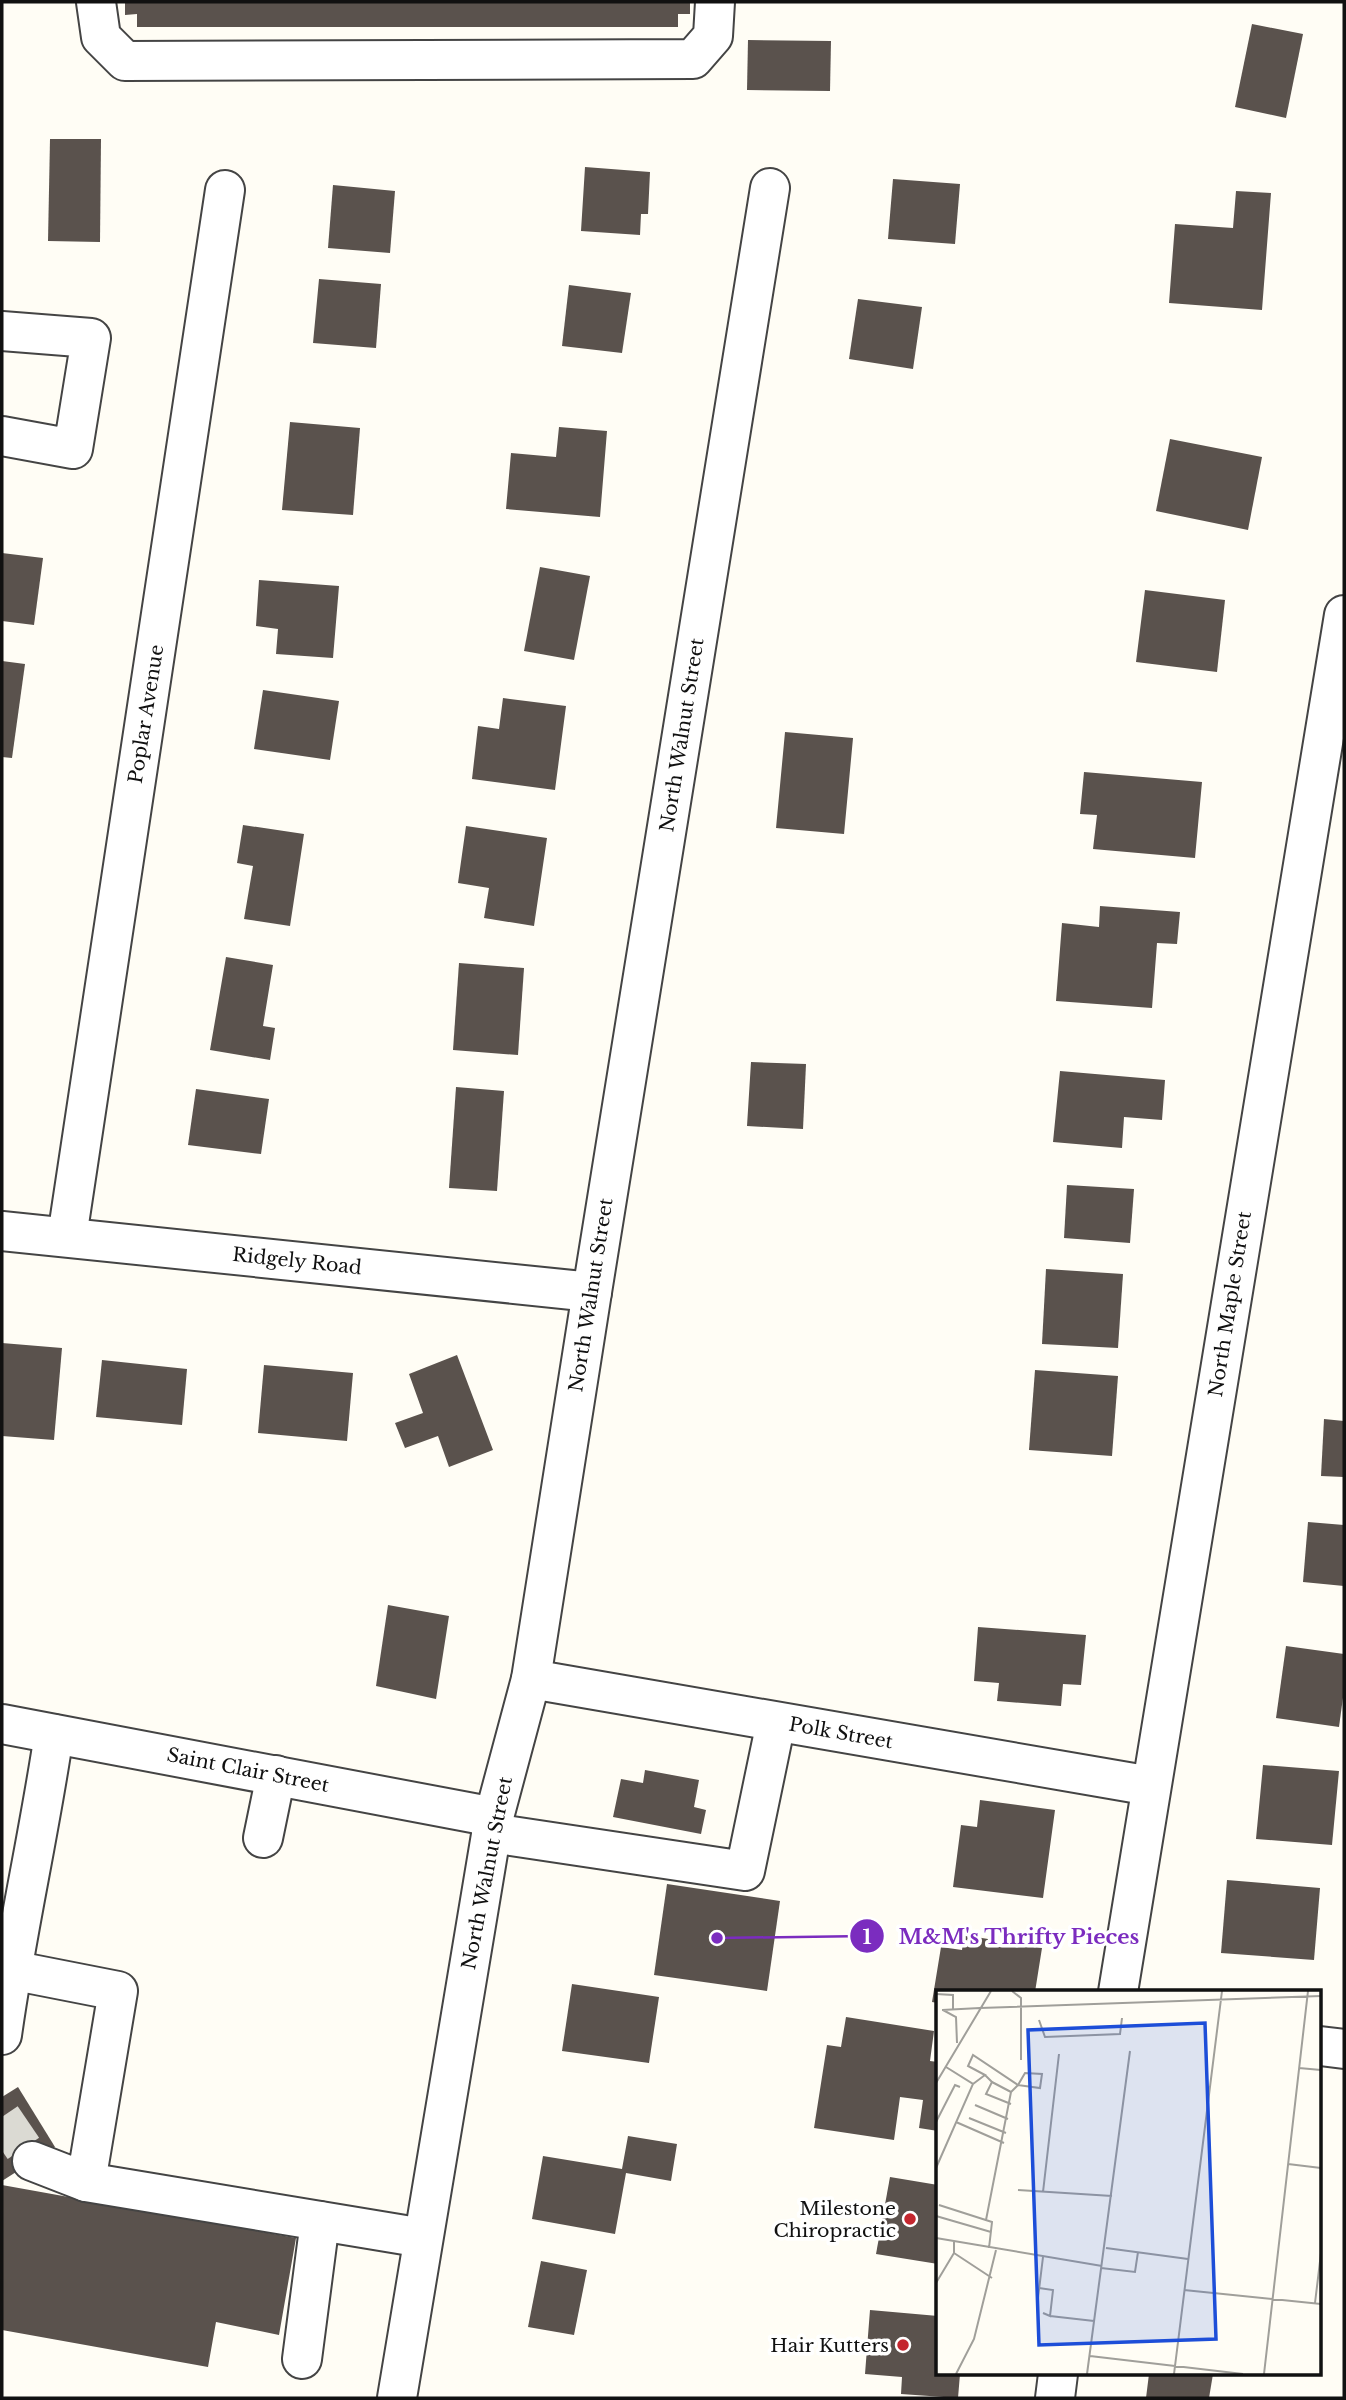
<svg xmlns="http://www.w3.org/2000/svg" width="1346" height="2400" font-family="'Libre Baskerville',serif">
	<rect width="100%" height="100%" fill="#fffdf5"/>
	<!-- building -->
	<g fill="#5a524d">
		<path d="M 125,2 L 690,2 L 690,14 L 678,14 L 678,27 L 137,27 L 137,14 L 125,15 Z"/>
		<path d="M 1252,24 L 1303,34 L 1286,118 L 1235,107 Z"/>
		<path d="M 748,40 L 831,41 L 830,91 L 747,90 Z"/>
		<path d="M 50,139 L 101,139 L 100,242 L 48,241 Z"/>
		<path d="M 585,167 L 650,172 L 648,214 L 641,214 L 640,235 L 581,231 Z"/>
		<path d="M 893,179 L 960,184 L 955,244 L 888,239 Z"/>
		<path d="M 333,185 L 395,191 L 390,253 L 328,248 Z"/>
		<path d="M 1236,191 L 1271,193 L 1262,310 L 1169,303 L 1175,224 L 1233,228 Z"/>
		<path d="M 319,279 L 381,284 L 376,348 L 313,343 Z"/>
		<path d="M 569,285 L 631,293 L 622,353 L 562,346 Z"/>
		<path d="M 858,299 L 922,307 L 913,369 L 849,359 Z"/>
		<path d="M 290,422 L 360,428 L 353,515 L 282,510 Z"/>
		<path d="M 559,427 L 607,431 L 600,517 L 506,509 L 511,453 L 556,457 Z"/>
		<path d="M 1170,439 L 1262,457 L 1248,530 L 1156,511 Z"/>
		<path d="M 2,553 L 43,558 L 34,625 L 2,621 Z"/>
		<path d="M 540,567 L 590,576 L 574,660 L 524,651 Z"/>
		<path d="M 259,580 L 339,586 L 333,658 L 276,654 L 278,629 L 256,626 Z"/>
		<path d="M 1145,590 L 1225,600 L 1217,672 L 1136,662 Z"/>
		<path d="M 2,661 L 25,664 L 12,758 L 2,757 Z"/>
		<path d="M 263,690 L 339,701 L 330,760 L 254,749 Z"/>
		<path d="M 503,698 L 566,706 L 555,790 L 472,779 L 478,726 L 499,729 Z"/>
		<path d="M 785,732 L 853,738 L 844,834 L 776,828 Z"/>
		<path d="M 1084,772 L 1202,782 L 1195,858 L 1093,849 L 1097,815 L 1080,814 Z"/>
		<path d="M 243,825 L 304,834 L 290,926 L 244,919 L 253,866 L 237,863 Z"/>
		<path d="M 466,826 L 547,838 L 534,926 L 484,918 L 489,888 L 458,883 Z"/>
		<path d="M 1100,906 L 1180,912 L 1177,944 L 1157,943 L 1152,1008 L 1056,1001 L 1062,923 L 1099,927 Z"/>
		<path d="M 226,957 L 273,965 L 263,1026 L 275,1028 L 270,1060 L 210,1050 Z"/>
		<path d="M 459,963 L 524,968 L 518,1055 L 453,1050 Z"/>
		<path d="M 751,1062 L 806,1064 L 803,1129 L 747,1126 Z"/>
		<path d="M 1060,1071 L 1165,1080 L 1162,1120 L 1124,1117 L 1122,1148 L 1053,1142 Z"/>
		<path d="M 456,1087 L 504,1091 L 497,1191 L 449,1188 Z"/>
		<path d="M 196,1089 L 269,1099 L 261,1154 L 188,1145 Z"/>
		<path d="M 1067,1185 L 1134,1189 L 1130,1243 L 1064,1238 Z"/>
		<path d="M 1046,1269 L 1123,1274 L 1118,1348 L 1042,1344 Z"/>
		<path d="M 2,1343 L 62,1348 L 54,1440 L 2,1436 Z"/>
		<path d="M 457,1355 L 493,1450 L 449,1467 L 438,1436 L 405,1448 L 395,1423 L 423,1413 L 409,1374 Z"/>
		<path d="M 102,1360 L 187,1369 L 182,1425 L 96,1417 Z"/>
		<path d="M 264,1365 L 353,1373 L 347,1441 L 258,1433 Z"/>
		<path d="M 1035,1370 L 1118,1376 L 1112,1456 L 1029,1450 Z"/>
		<path d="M 1324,1419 L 1344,1421 L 1344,1477 L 1321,1476 Z"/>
		<path d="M 1308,1522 L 1344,1525 L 1344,1586 L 1303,1582 Z"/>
		<path d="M 388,1605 L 449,1616 L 436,1699 L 376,1686 Z"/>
		<path d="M 978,1627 L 1086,1635 L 1081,1685 L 1063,1684 L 1061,1706 L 997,1701 L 999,1683 L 974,1681 Z"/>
		<path d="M 1286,1646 L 1344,1654 L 1344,1690 L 1339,1727 L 1276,1718 Z"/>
		<path d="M 1263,1765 L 1339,1771 L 1332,1845 L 1256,1839 Z"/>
		<path d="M 645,1770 L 699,1780 L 694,1807 L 706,1810 L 701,1834 L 613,1817 L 621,1779 L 643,1783 Z"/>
		<path d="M 980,1800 L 1055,1810 L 1043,1898 L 953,1887 L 961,1825 L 977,1827 Z"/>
		<path d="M 1227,1880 L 1320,1888 L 1314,1960 L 1221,1953 Z"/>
		<path d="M 667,1884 L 780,1901 L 767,1991 L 654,1975 Z"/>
		<path d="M 964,1935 L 1042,1948 L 1035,1992 L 938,1992 L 938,2003 L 932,2002 L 941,1947 L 962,1950 Z"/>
		<path d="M 572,1984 L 659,1997 L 649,2063 L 562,2051 Z"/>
		<path d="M 846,2017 L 934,2031 L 930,2061 L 938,2062 L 938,2131 L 919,2128 L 923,2100 L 900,2097 L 894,2140 L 814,2128 L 827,2045 L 841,2047 Z"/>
		<path d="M 18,2087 L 55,2147 L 2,2181 L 2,2097 Z"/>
		<path d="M 628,2136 L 677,2144 L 671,2181 L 626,2173 L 615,2234 L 532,2219 L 543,2156 L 622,2169 Z"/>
		<path d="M 890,2177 L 938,2185 L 938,2264 L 876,2254 Z"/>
		<path d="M 2,2185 L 296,2238 L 279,2335 L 216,2322 L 208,2367 L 2,2330 Z"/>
		<path d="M 541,2261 L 587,2270 L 574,2335 L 528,2327 Z"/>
		<path d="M 870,2310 L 938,2316 L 938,2374 L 960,2374 L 958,2398 L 901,2394 L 902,2377 L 865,2374 Z"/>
		<path d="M 1149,2374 L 1213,2374 L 1209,2398 L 1146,2398 Z"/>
	</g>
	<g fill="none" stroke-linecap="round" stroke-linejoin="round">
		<!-- minor-tunnel -->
		<path stroke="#dbdad3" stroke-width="38" stroke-dasharray="38 19" stroke-linecap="butt" d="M 2,2117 L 32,2161"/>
		<!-- minor casing -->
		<g stroke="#444" stroke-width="42">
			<g id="minor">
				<path d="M 96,2 L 101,37 L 125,61 L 693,59 L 713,36 L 715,2"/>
				<path d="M 2,331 L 91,338 L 73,449 L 2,436"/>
				<path d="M 2,1231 L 592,1292"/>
				<path d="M 67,1237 L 225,190"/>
				<path d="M 531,1679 L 1151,1786"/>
				<path d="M 2,1724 L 494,1817"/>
				<path d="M 491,1833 L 745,1871 L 776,1722"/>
				<path d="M 263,1838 L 276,1775"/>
				<path d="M 11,1970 L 118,1991 L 86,2182 L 32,2161"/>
				<path d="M 1118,1992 L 1344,615"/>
				<path d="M 2,2035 C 16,1934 39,1835 54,1734"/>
				<path d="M 1320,2046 L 1344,2049"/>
				<path d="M 86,2182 L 423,2238"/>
				<path d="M 302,2359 L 320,2221"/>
				<path d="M 397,2398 L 494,1817 L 531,1679 L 592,1292 L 770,188"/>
				<path d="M 1055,2398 L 1058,2374"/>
			</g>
		</g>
		<!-- minor -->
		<use href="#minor" stroke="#fff" stroke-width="38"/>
	</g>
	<!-- markers -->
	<g fill="#c4262e" stroke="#fff" stroke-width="2.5">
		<circle cx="910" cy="2219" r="7"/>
		<circle cx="903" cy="2345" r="7"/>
	</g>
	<g text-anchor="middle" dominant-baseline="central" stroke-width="7" stroke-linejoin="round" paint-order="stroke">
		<!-- street labels -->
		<g font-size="19" fill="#111" stroke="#fff">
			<text transform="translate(146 714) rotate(-81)">Poplar Avenue</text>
			<text transform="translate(682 735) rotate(-81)">North Walnut Street</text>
			<text transform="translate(297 1261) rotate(6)">Ridgely Road</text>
			<text transform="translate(591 1295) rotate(-81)">North Walnut Street</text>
			<text transform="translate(1230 1304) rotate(-81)">North Maple Street</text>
			<text transform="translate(841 1733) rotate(10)">Polk Street</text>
			<text transform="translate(248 1770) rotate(11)">Saint Clair Street</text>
			<text transform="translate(487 1873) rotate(-79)">North Walnut Street</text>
		</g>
		<!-- poi labels -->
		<g font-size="19" fill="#111" stroke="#fff" text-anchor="end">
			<text x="896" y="2208">Milestone<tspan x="896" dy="22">Chiropractic</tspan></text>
			<text x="889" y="2345">Hair Kutters</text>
		</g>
	</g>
	<!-- overview -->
	<g transform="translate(936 1990)">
		<rect width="385" height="385" fill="#fffdf5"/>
		<path fill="none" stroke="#a09f9a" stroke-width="2" d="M 76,1 L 85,8 L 85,70M 0,4 L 17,5 L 17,19M 44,18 L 385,6M 6,20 L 44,18M 7,20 L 20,27 L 21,53M 103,30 L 109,47 L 184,44 L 186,28M 363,78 L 385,80M 49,85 L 56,92 L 50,104 L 75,114M 56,92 L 75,102M 0,93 L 55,1M 37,94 L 49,85 L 32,76 L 37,65 L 82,95 L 89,83 L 106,84 L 104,98 L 82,95 L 75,102 L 50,230M 39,115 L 72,129M 33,128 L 70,143M 0,132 L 19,95 L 24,97M 20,132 L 68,153M 352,174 L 385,178M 0,178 L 37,94 L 10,77M 82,200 L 176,206M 107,202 L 123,64M 3,215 L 56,232 L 53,258M 0,226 L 55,242M 0,248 L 166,276M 170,258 L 252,269M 18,263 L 56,288M 165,278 L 199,282 L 202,262M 0,293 L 18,263 L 18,252M 103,298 L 117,300 L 114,326 L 107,323M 248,300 L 385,314M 379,313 L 385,263M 101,316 L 107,267M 114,326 L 158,331M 154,366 L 307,384M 20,384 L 38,349 L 60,260M 151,384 L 194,61M 238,384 L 286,1M 328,384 L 372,1"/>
		<path fill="#1d4ed8" fill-opacity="0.15" stroke="#1d4ed8" stroke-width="3.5" d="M 269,33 L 280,349 L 103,355 L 92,40 Z"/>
		<rect width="385" height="385" fill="none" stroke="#111" stroke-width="3.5"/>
	</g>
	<!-- callouts -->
	<path fill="none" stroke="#7b2cbf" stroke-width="2.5" d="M717 1938L867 1936"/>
	<g fill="#7b2cbf" stroke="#fff" stroke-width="2.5">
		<circle cx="717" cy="1938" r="7"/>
		<circle cx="867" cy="1936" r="18"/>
	</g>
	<g font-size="21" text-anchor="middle" font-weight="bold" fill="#fff">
		<text x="867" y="1944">1</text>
	</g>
	<g font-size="21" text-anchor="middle" font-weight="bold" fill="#7b2cbf" stroke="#fff" stroke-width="7" stroke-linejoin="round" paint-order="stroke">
		<text x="1019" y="1944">M&amp;M's Thrifty Pieces</text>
	</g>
	<!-- border -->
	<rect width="1346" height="2400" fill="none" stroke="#111111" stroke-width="7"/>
</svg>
